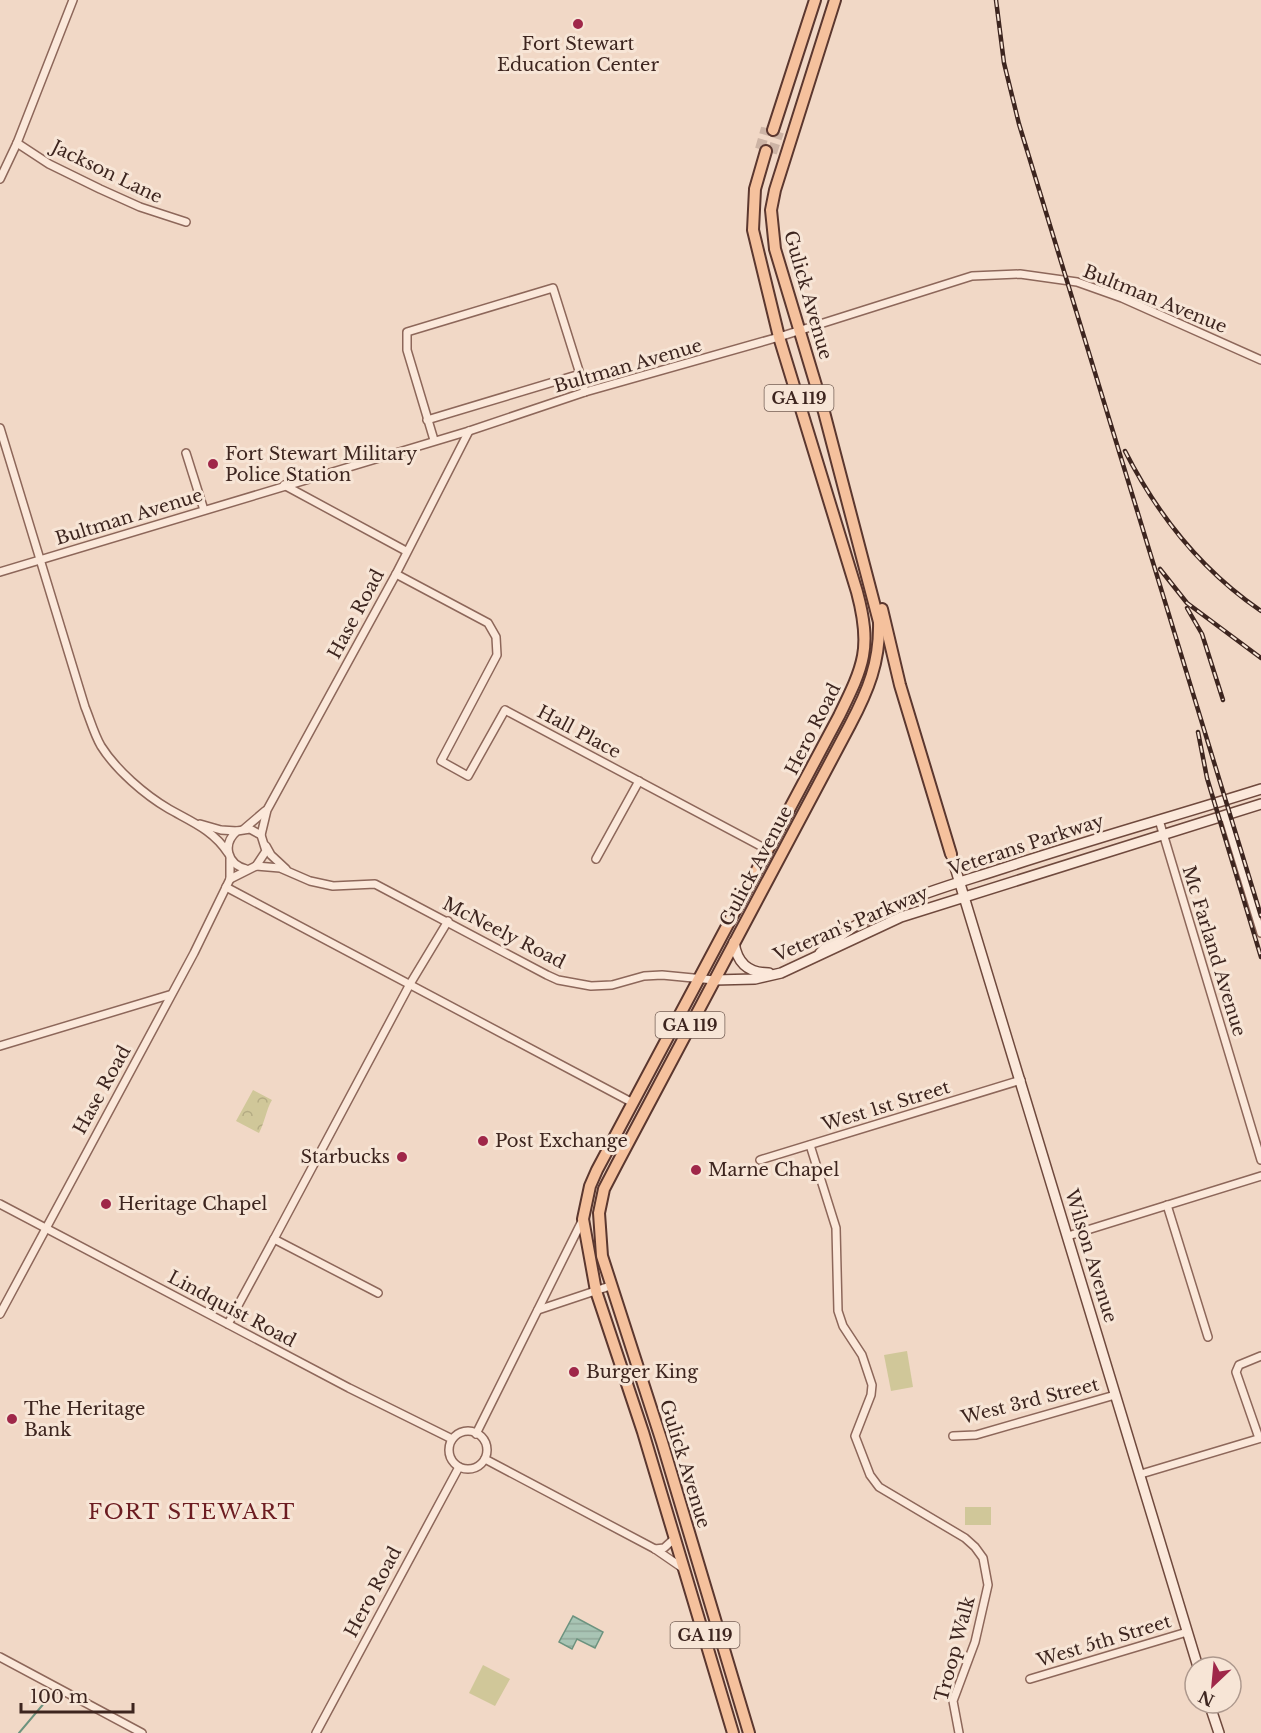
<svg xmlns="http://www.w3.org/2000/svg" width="1261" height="1733" font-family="'Libre Baskerville',serif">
	<defs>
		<pattern id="park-crowns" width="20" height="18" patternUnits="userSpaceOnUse" patternTransform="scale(1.5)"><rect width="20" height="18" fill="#d0c799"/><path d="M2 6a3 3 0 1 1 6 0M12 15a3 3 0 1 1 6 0" fill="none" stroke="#b4ab83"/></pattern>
		<pattern id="water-rules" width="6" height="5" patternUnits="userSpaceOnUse" patternTransform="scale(1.5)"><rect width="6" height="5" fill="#a8c4b4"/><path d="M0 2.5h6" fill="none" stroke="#92a89a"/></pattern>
	</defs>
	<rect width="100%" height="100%" fill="#f1d8c6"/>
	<!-- park -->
	<path fill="url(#park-crowns)" d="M 253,1090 L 272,1100 C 266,1110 265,1122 259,1133 L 236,1121 Z"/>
	<!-- pitch -->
	<g fill="#d0c799">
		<path d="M 907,1351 L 913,1387 L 891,1391 L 884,1355 Z"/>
		<rect x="965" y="1507" width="26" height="18"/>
		<path d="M 483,1665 L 510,1679 L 495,1706 L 469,1693 Z"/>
	</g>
	<!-- water -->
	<path fill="url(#water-rules)" stroke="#6d937f" stroke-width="1.5" d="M 573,1616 L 603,1632 L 595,1648 L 577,1639 L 572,1649 L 559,1642 Z"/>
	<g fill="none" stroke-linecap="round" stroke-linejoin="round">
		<!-- stream -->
		<path stroke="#6d937f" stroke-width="2" d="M 19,1733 L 51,1695"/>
		<!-- primary-tunnel -->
		<g stroke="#cdb4a5" stroke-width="10" stroke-dasharray="10 5" stroke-linecap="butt">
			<path d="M 760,149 L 766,128"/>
			<path d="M 772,153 L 779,132"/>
		</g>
		<!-- street casing -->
		<g stroke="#8d675a" stroke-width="10">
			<g id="street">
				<path d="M 17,143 L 49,164 L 100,189 L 140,207 L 186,222"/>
				<path d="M 0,179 L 17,143 L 73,0"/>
				<path d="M 427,420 L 580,374 L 585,392"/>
				<path d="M 0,428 L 85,707 C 90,719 94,734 101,746 C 116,770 145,795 169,809 C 192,822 213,830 228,853"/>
				<path d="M 434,440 L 407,350 L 407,332 L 553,288 L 580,374"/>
				<path d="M 186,453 L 204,510"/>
				<path d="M 284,485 L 406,551"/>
				<path d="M 0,572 L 469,431 L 585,392 L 779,337 L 972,276 L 1020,274 L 1077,282 L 1122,298 L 1261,360"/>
				<path d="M 396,574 L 488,623 L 496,637 L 497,655 L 441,761 L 468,776 L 505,710 L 768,850"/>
				<path d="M 1225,816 L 1261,933"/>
				<path d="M 1159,820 L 1261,1160"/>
				<path d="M 200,824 L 221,830 L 237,831"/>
				<path d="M 244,829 L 265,811"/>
				<path d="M 261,835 L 267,810 L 396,574 L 469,431"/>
				<path d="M 266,846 L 271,855 L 286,869"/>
				<path d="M 596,859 L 639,781"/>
				<path d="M 256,866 L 280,868 L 310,881 L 333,886 L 375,884 L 547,975 L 558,980 L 591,986 L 612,985 L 644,976 L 662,975 L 714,980"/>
				<path d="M 230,879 L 256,866 L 266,851 L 261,835 L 250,829 L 237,831 C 222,844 227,864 246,869"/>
				<path d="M 226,887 L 633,1103"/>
				<path d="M 0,1046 L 169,995"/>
				<path d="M 810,1145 L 836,1228 L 838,1311 L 843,1326 L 862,1355 L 872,1385 L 871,1395 L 855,1436 L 870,1475 L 879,1487 L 965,1538 L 975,1547 L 983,1558 L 988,1585 L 975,1642 L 953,1701 L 959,1733"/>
				<path d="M 760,1160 L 1021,1080"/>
				<path d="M 0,1204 L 349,1388 L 452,1439"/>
				<path d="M 1167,1205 L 1208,1337"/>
				<path d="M 1068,1236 L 1261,1176"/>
				<path d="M 274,1239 L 410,984 L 448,921"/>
				<path d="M 538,1310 L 610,1286"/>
				<path d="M 0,1314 L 194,953 L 230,879 L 230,859"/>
				<path d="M 228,1324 L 274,1239 L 378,1293"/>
				<circle cx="468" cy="1450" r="19"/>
				<path d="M 476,1434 L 583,1219"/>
				<path d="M 953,1436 L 976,1435 L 1115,1395"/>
				<path d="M 1259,1438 L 1236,1372 L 1239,1365 L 1261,1356"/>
				<path d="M 485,1459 L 655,1549 L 684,1569"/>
				<path d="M 1141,1474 L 1261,1438"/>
				<path d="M 655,1549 L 664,1548 L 675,1538"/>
				<path d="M 0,1657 L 142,1733"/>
				<path d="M 1030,1679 L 1187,1632"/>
				<path d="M 316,1733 L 459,1467"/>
			</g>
		</g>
		<!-- secondary casing -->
		<g stroke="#6f493d" stroke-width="12">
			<g id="secondary">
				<path d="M 951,854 L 1198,1667"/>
				<path d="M 734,942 C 737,963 748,973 769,973"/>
				<path d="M 820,953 C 870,905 940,889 1004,868 C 1089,840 1175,816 1261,789"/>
				<path d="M 714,980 L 755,979 L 781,973 L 901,917 L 1261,804"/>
				<path d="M 1209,1703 L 1219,1733"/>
			</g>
		</g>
		<!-- primary casing -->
		<g stroke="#5b372f" stroke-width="14">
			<g id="primary">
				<path d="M 773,130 L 815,0"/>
				<path d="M 882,609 L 900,685 L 951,854"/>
				<path d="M 733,1733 L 643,1432 L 596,1291 L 583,1219 L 590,1186 L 597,1170 L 839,716 C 864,665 872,648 857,592 L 779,337 L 753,230 L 755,189 L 766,151"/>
				<path d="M 749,1733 L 662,1442 L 602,1256 L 599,1213 L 604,1189 L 617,1164 L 850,725 C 868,691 880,662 879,622 L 824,412 L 775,249 L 771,210 L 775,190 L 835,0"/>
			</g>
		</g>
		<!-- street -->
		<use href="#street" stroke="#fbe8da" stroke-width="7"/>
		<!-- secondary -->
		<use href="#secondary" stroke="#fbe8da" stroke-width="9"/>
		<!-- primary -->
		<use href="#primary" stroke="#f5c19d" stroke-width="10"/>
		<!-- rail casing -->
		<g stroke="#3d251f" stroke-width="4.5">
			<g id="rail">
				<path d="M 996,0 L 1004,63 L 1019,124 L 1261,916"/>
				<path d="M 1125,451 C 1158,516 1201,570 1261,611"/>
				<path d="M 1160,569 L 1187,603 L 1261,658"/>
				<path d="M 1187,608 L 1202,634 L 1223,700"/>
				<path d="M 1198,732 L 1207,778 L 1261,957"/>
			</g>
		</g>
		<!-- rail -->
		<use href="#rail" stroke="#f7e5d6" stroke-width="2" stroke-dasharray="7" stroke-linecap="butt"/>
	</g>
	<!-- markers -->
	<g fill="#9f2749" stroke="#f7e5d6" stroke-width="2">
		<circle cx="578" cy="24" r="6"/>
		<circle cx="213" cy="464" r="6"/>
		<circle cx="483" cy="1141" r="6"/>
		<circle cx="402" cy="1157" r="6"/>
		<circle cx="696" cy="1170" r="6"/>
		<circle cx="106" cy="1204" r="6"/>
		<circle cx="574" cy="1372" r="6"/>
		<circle cx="12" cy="1419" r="6"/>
	</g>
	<g text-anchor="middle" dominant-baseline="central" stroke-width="6" stroke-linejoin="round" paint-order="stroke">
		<!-- shield labels -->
		<g fill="#f7e5d6" stroke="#755f56" stroke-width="1.5">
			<rect x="764.5" y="385" width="69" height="26" rx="4.5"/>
			<rect x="655.5" y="1012" width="69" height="26" rx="4.5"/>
			<rect x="670.5" y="1622" width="69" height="26" rx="4.5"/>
		</g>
		<g font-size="16" font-weight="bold" fill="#3d251f">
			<text x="799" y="398">GA 119</text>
			<text x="690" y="1025">GA 119</text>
			<text x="705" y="1635">GA 119</text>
		</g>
		<!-- poi labels -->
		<g font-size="18" fill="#3d251f" stroke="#f7e5d6" text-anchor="start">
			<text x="578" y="44" text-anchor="middle">Fort Stewart<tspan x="578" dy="21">Education Center</tspan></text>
			<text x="225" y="454">Fort Stewart Military<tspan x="225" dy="21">Police Station</tspan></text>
			<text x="495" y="1141">Post Exchange</text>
			<text x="390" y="1157" text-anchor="end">Starbucks</text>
			<text x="708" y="1170">Marne Chapel</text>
			<text x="118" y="1204">Heritage Chapel</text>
			<text x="586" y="1372">Burger King</text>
			<text x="24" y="1409">The Heritage<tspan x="24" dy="21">Bank</tspan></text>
		</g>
		<!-- street labels -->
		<g font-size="18" fill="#3d251f" stroke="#f7e5d6">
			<text transform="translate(107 172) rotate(26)">Jackson Lane</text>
			<text transform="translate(808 295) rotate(74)">Gulick Avenue</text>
			<text transform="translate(1155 299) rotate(22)">Bultman Avenue</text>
			<text transform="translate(628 366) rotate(-16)">Bultman Avenue</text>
			<text transform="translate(129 517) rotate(-17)">Bultman Avenue</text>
			<text transform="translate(356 614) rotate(-62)">Hase Road</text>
			<text transform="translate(813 729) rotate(-63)">Hero Road</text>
			<text transform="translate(579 732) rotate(28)">Hall Place</text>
			<text transform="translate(1026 845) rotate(-18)">Veterans Parkway</text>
			<text transform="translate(756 866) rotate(-62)">Gulick Avenue</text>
			<text transform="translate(851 924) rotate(-23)">Veteran's Parkway</text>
			<text transform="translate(504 933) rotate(27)">McNeely Road</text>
			<text transform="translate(1214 951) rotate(73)">Mc Farland Avenue</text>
			<text transform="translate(102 1090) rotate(-61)">Hase Road</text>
			<text transform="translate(886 1106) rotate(-17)">West 1st Street</text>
			<text transform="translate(1091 1256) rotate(73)">Wilson Avenue</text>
			<text transform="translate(232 1309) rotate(28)">Lindquist Road</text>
			<text transform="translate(1030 1401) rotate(-14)">West 3rd Street</text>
			<text transform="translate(685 1464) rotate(73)">Gulick Avenue</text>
			<text transform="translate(373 1592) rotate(-62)">Hero Road</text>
			<text transform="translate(1104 1641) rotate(-17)">West 5th Street</text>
			<text transform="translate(955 1649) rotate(-75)">Troop Walk</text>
		</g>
		<!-- quarter labels -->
		<g font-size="21" letter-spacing="1.5" fill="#6c1c21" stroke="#f7e5d6">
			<text x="192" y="1512">FORT STEWART</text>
		</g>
	</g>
	<!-- north arrow -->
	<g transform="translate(1213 1685) rotate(206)"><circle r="28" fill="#f7e5d6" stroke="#ad988d" stroke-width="1.5"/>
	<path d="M0-4.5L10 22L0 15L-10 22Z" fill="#9f2749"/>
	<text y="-9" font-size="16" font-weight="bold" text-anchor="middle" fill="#3d251f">N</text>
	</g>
	<!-- scale -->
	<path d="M21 1703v9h112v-9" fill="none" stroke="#3d251f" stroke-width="3"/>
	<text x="30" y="1703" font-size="18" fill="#3d251f" stroke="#f7e5d6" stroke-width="4.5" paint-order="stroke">100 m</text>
</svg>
